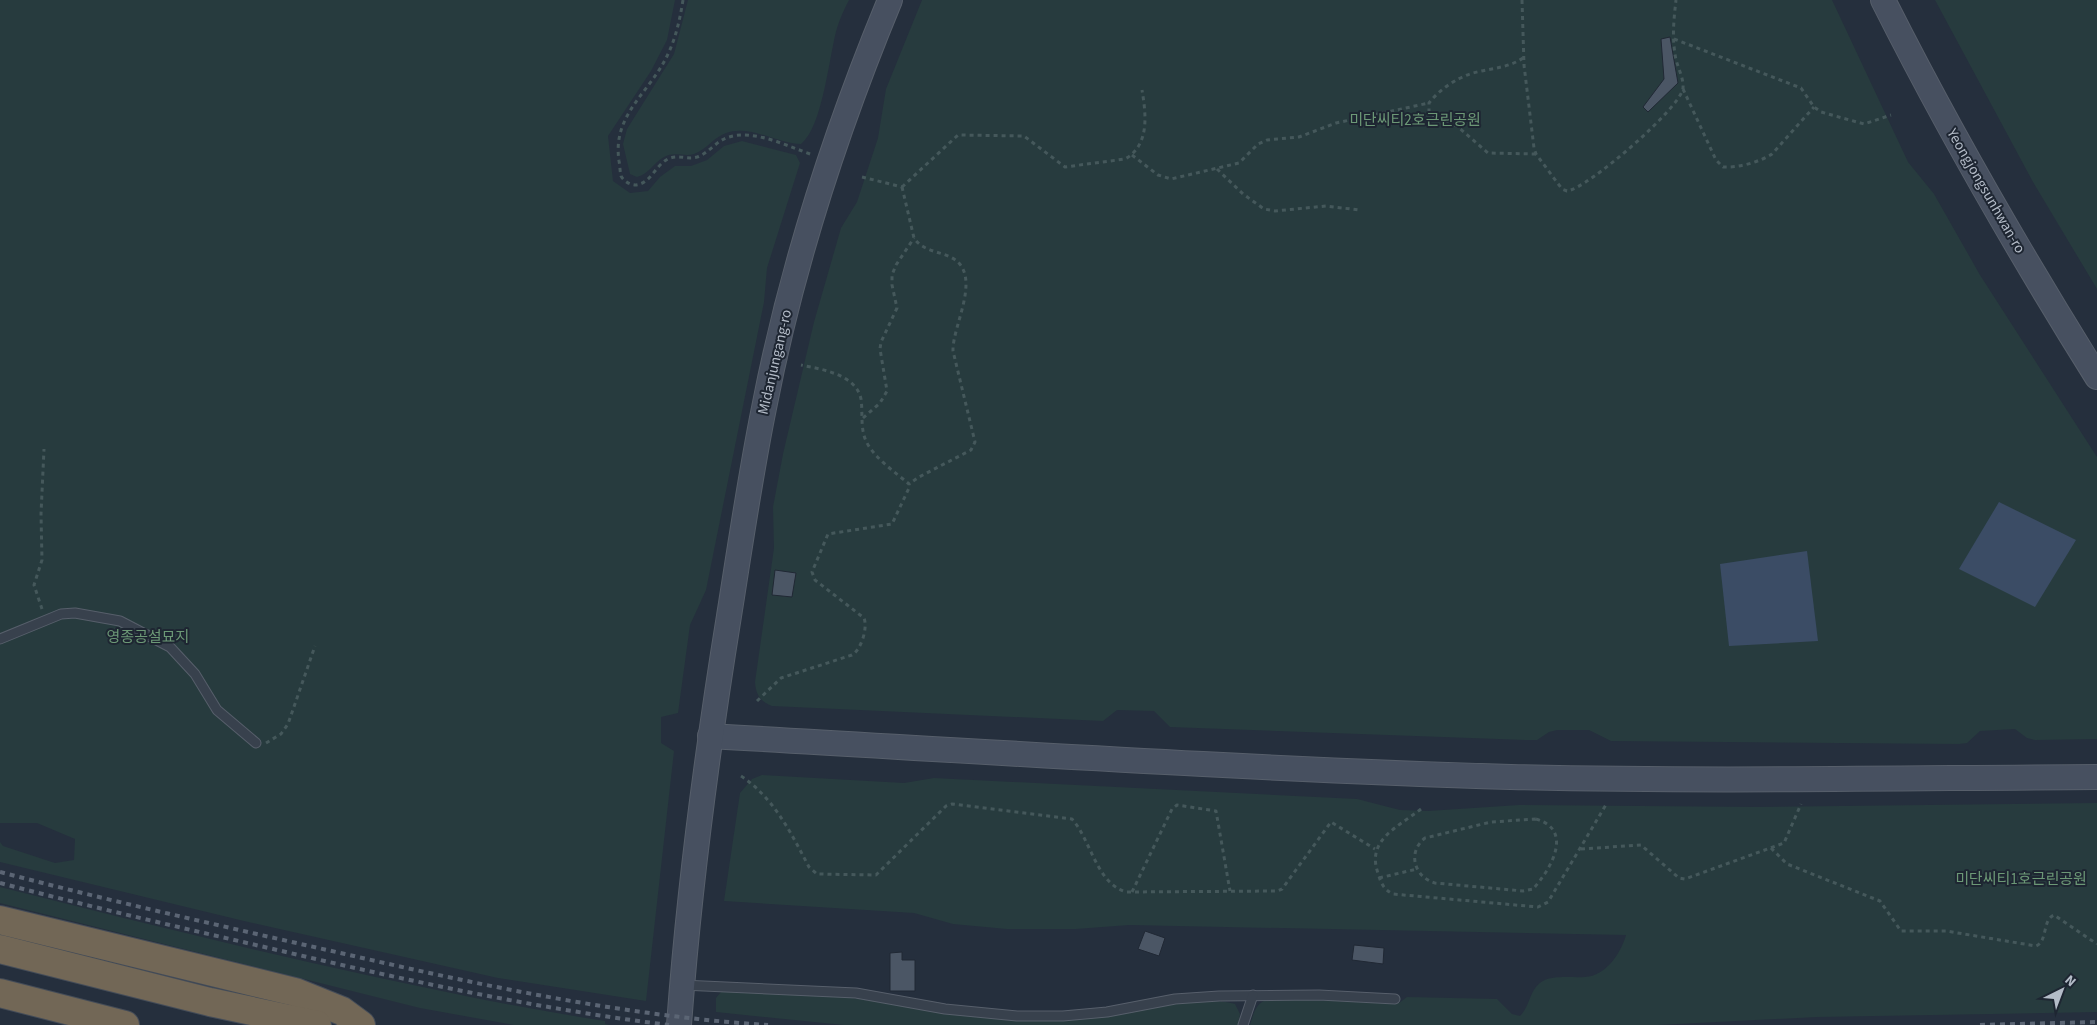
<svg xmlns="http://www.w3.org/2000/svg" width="2097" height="1025" font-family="'Source Sans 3','Noto Sans KR',sans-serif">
	<rect width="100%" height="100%" fill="#252f3d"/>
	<!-- green -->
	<g fill="#273b3e">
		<path d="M 0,0 L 675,0 L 667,40 L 651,71 L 608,136 L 613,181 L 630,193 L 648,191 L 660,177 L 675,166 L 691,166 L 707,160 L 724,146 L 742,141 L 796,155 L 800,163 L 767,268 L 764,302 L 706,590 L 690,625 L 678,713 L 661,717 L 661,743 L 674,751 L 646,1001 L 498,978 L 244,921 L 0,862 L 0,842 L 3,846 L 55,863 L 74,860 L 75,839 L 37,823 L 0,823 Z"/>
		<path d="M 688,0 L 849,0 C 844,9 840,19 837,28 C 829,56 823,127 801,144 C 778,144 750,124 726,133 C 714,137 706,150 694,154 C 684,157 674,151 664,157 C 653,163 649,174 637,177 L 630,174 L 623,144 L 627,129 L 674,54 Z"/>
		<path d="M 922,0 L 1832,0 L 1908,162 L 1934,194 L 1980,275 L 2097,457 L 2097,739 L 2035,740 L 2027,738 L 2015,729 L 1980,731 L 1967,743 L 1959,744 L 1611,741 L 1589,730 L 1557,730 L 1549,732 L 1537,740 L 1526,740 L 1170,727 L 1154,711 L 1117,710 L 1103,721 L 772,706 C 760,701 756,695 755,682 L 774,548 L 773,507 L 783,454 L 814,322 L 841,228 L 857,202 L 878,138 L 886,89 Z"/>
		<path d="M 1935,0 L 2097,0 L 2097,289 L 2033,182 Z"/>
		<path d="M 762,775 L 904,783 L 934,778 L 1357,799 L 1400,810 L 1428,811 L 1519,805 L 1757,807 L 2097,803 L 2097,1012 L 1817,1017 L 1658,1025 L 1250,1025 C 1254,1013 1255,1003 1269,999 L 1399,1003 L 1407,997 L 1497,999 L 1512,1014 L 1520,1016 C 1531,1005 1529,989 1543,981 C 1554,975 1572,978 1585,977 C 1606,976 1621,953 1626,935 L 1129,925 L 1076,929 L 1007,929 L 953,924 L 914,913 L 724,901 L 740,793 L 752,779 Z"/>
		<path d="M 0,887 C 123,918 247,949 371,976 C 449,993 526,1009 605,1021 L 605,1024 L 610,1025 L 514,1025 L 420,1008 L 0,903 Z"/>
		<path d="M 750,991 C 791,994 833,995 874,1001 C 952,1012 1029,1025 1108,1016 C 1140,1011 1205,994 1235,1004 L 1240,1014 L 1238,1025 L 844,1025 L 716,1012 L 716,998 L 721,992 Z"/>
	</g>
	<!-- water -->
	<g fill="#3b4c65">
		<path d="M 1999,502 L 2076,540 L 2035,607 L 1959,569 Z"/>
		<path d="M 1807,551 L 1818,641 L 1729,646 L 1720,564 Z"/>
	</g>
	<!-- building -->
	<g fill="#4b5665" stroke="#202834">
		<path d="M 1670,37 L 1678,83 L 1648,112 L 1643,107 L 1664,79 L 1661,39 Z"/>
		<path d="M 775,570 L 796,573 L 792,597 L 772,595 Z"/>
		<path d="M 1145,931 L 1165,938 L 1159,956 L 1138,949 Z"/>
		<path d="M 1354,945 L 1384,948 L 1383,964 L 1352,960 Z"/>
		<path d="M 902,952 L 902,960 L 915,960 L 915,991 L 890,991 L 890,953 Z"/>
	</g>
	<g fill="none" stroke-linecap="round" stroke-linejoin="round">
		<!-- lane casing -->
		<g stroke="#575f6b" stroke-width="11">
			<g id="lane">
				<path d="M 0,639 L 61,614 L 75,613 L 120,621 L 170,647 L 195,674 L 217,710 L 256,743"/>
				<path d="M 682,985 L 856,993 L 945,1009 L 1017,1016 L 1063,1016 L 1107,1012 L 1175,999 L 1219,996 L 1319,995 L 1395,999"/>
				<path d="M 1243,1025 L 1253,995"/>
			</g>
		</g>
		<!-- secondary casing -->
		<g stroke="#575f6b" stroke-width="26">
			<g id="secondary">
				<path d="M 1883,0 C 1948,129 2020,254 2097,377"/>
				<path d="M 710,736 C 977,751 1244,769 1511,777 C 1706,782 1902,778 2097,777"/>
				<path d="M 679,1025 C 689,888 707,752 729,616 C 740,547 750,477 764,408 C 791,269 836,130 890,0"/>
			</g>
		</g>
		<!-- highway casing -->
		<g stroke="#444c58" stroke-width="30">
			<g id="highway">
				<path d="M 0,920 L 295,992 L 342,1011 L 361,1025"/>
				<path d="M 0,949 L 210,1002 L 317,1025"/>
				<path d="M 0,993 L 125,1025"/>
			</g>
		</g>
		<!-- path -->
		<g stroke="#45585b" stroke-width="3" stroke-dasharray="4 4" stroke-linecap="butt">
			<path d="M 683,0 C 680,19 676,37 668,54 C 650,93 612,114 619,161 C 620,166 620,172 621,176 C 625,183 634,187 640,184 C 652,180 656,165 668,159 C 678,154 687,160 697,157 C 709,153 717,140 729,137 C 755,129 789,147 813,155"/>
			<path d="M 1522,0 L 1524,65 L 1534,148 L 1536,154 L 1562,189 L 1567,191 C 1587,189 1681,108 1683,88 C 1684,77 1676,65 1675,54 C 1672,35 1674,18 1676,0"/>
			<path d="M 1674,39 L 1801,88 L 1814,107 L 1821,112 L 1864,124 L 1891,115"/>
			<path d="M 1523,58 C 1507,69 1488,68 1470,74 C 1455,79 1439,90 1429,103 L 1429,112 L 1438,119 L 1457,126 L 1488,153 L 1536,154"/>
			<path d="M 1683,89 L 1716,160 L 1723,167 C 1739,168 1759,162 1772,154 L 1814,107"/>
			<path d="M 1132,155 L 1158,175 L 1171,179 L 1239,163 L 1258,144 L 1267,140 L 1299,137 L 1336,123 L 1429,103"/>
			<path d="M 1217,169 L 1243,194 L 1264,209 L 1275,211 L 1326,206 L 1359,210"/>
			<path d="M 862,177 L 902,187"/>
			<path d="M 902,187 L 914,238 C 923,252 941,251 954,259 C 982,277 952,327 953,351 L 975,442 L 971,450 L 919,477 L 909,484"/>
			<path d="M 902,187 L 958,135 L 1024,136 L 1065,167 L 1125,159 C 1150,145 1146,114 1142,90"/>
			<path d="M 863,418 L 880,403 L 887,391 L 880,349 L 881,342 L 897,308 L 892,285 L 892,275 L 896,265 L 914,238"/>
			<path d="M 42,609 L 34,585 L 42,560 L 41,514 L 44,449"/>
			<path d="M 757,701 L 781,678 L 852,655 C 861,650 868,628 864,618 L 815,580 L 812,572 L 828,534 L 892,524 L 909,488 L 909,484 C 895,472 874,458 866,441 C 860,428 863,412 861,399 C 856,374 820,369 801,365"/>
			<path d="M 266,743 L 281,734 L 288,724 L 315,646"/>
			<path d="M 741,776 C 774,798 791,833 809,867 L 817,874 L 876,875 L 946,806 L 952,804 L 1072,819 C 1091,840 1096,883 1126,892 L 1277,891 L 1282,889 L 1331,822 L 1375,849"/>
			<path d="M 1421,809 C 1398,827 1366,840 1378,873 C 1381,883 1383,889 1393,894 L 1538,907 L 1548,902 L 1607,803"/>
			<path d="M 1536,819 C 1574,830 1551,869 1533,889 L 1523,891 L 1435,883 C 1414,877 1407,852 1425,838 L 1491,822 Z"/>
			<path d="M 1771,848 L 1787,864 L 1880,901 L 1901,931 L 1946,931 L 2036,946 C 2048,941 2042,920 2054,915 L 2097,944"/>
			<path d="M 1581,849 L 1641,845 L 1679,878 L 1685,879 L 1784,843 L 1801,804"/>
			<path d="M 1379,878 L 1417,869"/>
			<path d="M 1132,892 L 1172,809 L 1177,805 L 1216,811 L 1230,891"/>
		</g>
		<!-- lane -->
		<use href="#lane" stroke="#38414d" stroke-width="9"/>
		<!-- secondary -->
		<use href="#secondary" stroke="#475060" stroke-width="24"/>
		<!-- highway -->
		<use href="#highway" stroke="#726756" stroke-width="28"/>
		<!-- rail -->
		<g stroke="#5b6574" stroke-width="4" stroke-dasharray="5 5" stroke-linecap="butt">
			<path d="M 0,872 C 114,902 230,928 345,954 C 484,986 625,1016 768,1025"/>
			<path d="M 0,883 C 95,908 191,930 286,952 C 413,982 540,1009 669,1025"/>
			<path d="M 1980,1025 L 2097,1022"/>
		</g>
	</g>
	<g text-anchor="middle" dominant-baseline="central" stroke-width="4" stroke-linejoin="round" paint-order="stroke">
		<!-- park labels -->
		<g font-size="15" fill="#6c9876" stroke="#1e2632">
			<text x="1415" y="120">미단씨티2호근린공원</text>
			<text x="148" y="637">영종공설묘지</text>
			<text x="2021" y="879">미단씨티1호근린공원</text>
		</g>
		<!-- street labels -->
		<g font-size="15" fill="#b4bcc8" stroke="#1e2632">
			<text transform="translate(1986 191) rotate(60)">Yeongjongsunhwan-ro</text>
			<text transform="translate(775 362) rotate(-77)">Midanjungang-ro</text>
		</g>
	</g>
	<!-- north arrow -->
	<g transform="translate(2062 990) rotate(42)" stroke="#1e2632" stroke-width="4" paint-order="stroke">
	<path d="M0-4L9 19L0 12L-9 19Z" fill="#b4bcc8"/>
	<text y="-8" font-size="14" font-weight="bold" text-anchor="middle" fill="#b4bcc8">N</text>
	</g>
</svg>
